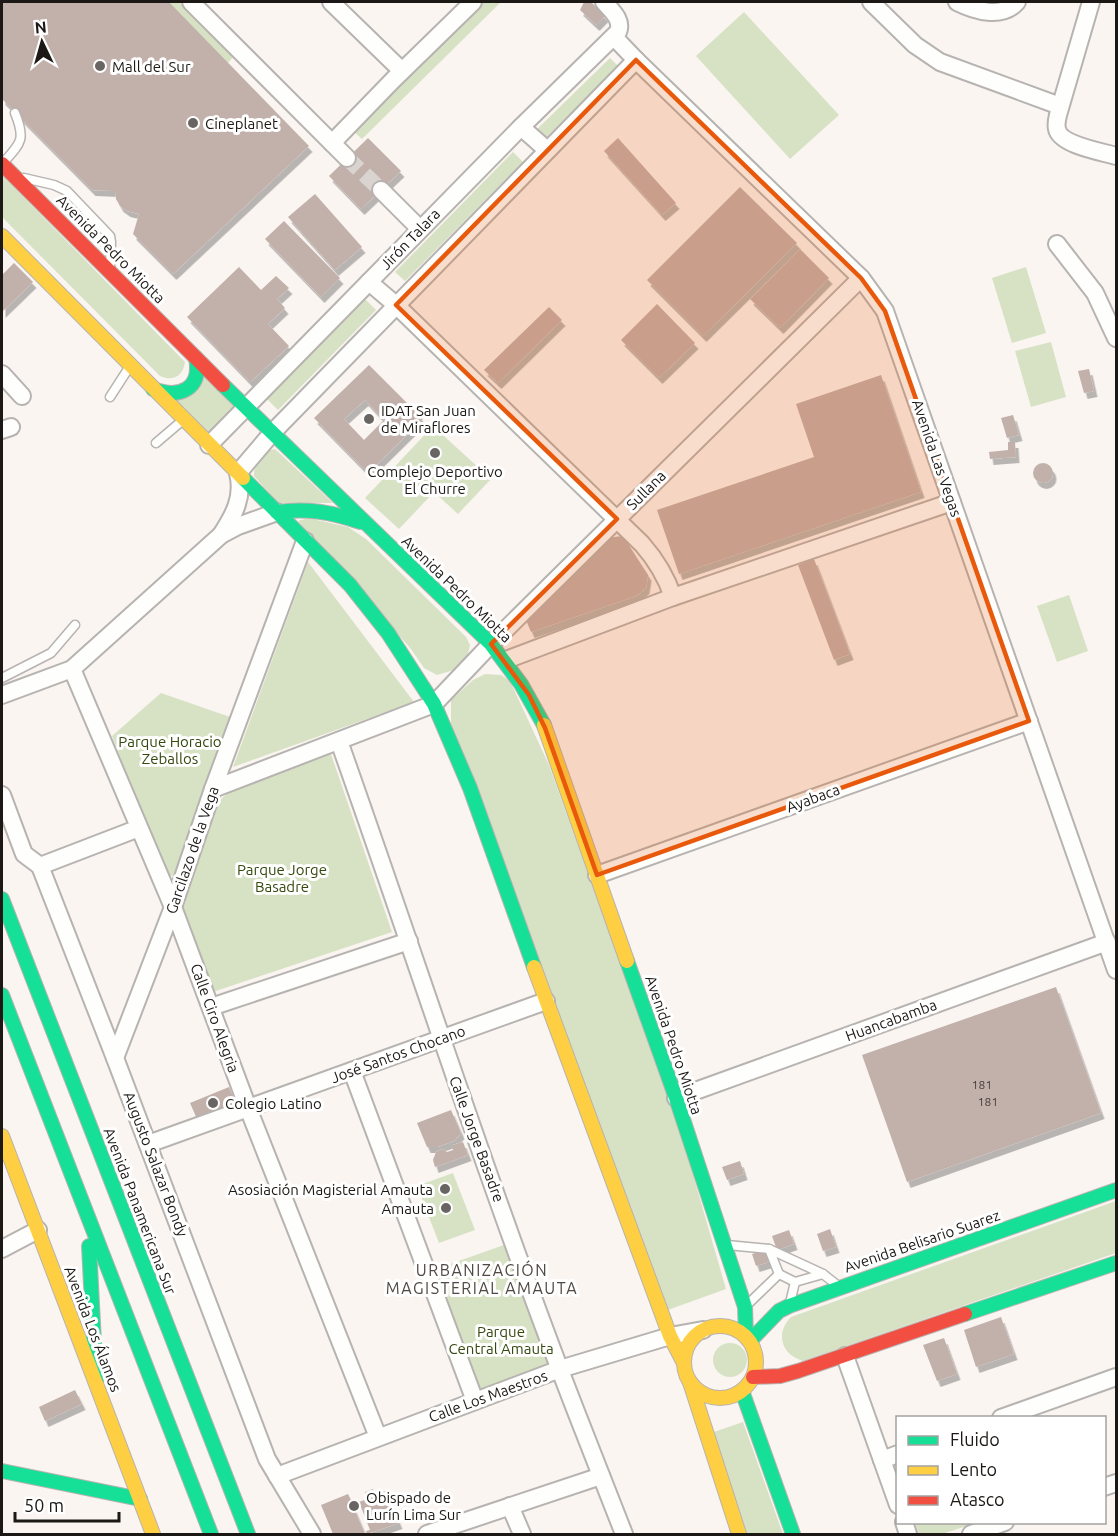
<svg xmlns="http://www.w3.org/2000/svg" width="1118" height="1536" font-family="Ubuntu,sans-serif">
	<defs>
		<filter id="shadow"><feDropShadow dx="3.5" dy="6" stdDeviation="0" flood-color="#0004"/></filter>
	</defs>
	<rect width="100%" height="100%" fill="#faf5f1"/>
	<!-- green -->
	<g fill="#d7e2c4">
		<path d="M 168,2 L 179,2 L 235,55 L 228,63 Z"/>
		<path d="M 479,2 L 501,2 L 362,139 L 351,129 Z"/>
		<path d="M 744,12 L 839,115 L 790,159 L 696,56 Z"/>
		<path d="M 610,58 L 619,67 L 534,149 L 526,140 Z"/>
		<path d="M 513,152 L 523,162 L 405,281 L 395,272 Z"/>
		<path d="M 2,175 L 185,362 C 183,376 173,382 160,376 L 2,217 Z"/>
		<path d="M 1026,267 L 1046,333 L 1012,343 L 992,278 Z"/>
		<path d="M 365,299 L 376,310 L 278,410 L 267,399 Z"/>
		<path d="M 1051,342 L 1066,397 L 1031,407 L 1015,351 Z"/>
		<path d="M 201,375 L 237,409 L 210,436 L 172,397 Z"/>
		<path d="M 433,426 L 491,479 L 458,514 L 434,492 L 399,529 L 365,498 Z"/>
		<path d="M 275,449 L 333,503 L 278,503 L 254,476 C 254,462 260,451 275,449 Z"/>
		<path d="M 308,518 L 348,527 L 366,539 L 466,637 L 470,645 L 467,658 L 454,670 L 437,675 L 424,668 L 411,649 L 298,521 Z"/>
		<path d="M 308,562 L 414,702 L 233,767 Z"/>
		<path d="M 1069,595 L 1088,651 L 1057,662 L 1037,606 Z"/>
		<path d="M 485,674 L 501,675 L 510,681 L 549,765 L 681,1133 L 726,1289 L 665,1311 L 451,724 L 451,700 L 473,680 Z"/>
		<path d="M 161,693 L 233,718 L 176,875 L 169,876 L 165,873 L 112,736 Z"/>
		<path d="M 331,754 L 392,932 L 213,992 L 181,902 L 220,800 L 230,791 Z"/>
		<path d="M 453,1173 L 475,1230 L 439,1243 L 417,1186 Z"/>
		<path d="M 1116,1201 L 1116,1253 L 803,1361 C 781,1355 775,1333 791,1317 Z"/>
		<path d="M 504,1245 L 549,1363 L 548,1366 L 482,1390 L 479,1388 L 436,1269 Z"/>
		<circle cx="730" cy="1360" r="17"/>
		<path d="M 743,1422 L 783,1534 L 747,1534 L 711,1433 Z"/>
		<path d="M 915,1523 L 915,1522 L 976,1523 L 942,1534 L 919,1534 Z"/>
	</g>
	<!-- building -->
	<g fill="#c2b0ab" fill-rule="evenodd" filter="url(#shadow)">
		<path d="M 2,2 L 169,2 L 309,146 L 173,274 L 133,234 L 139,214 L 127,211 L 120,206 L 116,199 L 115,191 L 92,190 L 2,99 Z"/>
		<path d="M 584,2 L 591,2 L 605,16 L 596,25 L 580,10 Z"/>
		<path d="M 368,138 L 401,171 L 361,209 L 329,176 Z"/>
		<path d="M 618,138 L 676,203 L 662,215 L 604,151 Z"/>
		<path d="M 740,187 L 797,243 L 703,336 L 647,280 Z"/>
		<path d="M 315,194 L 362,247 L 335,270 L 288,217 Z"/>
		<path d="M 284,221 L 340,278 L 321,297 L 265,239 Z"/>
		<path d="M 800,249 L 829,278 L 780,328 L 750,299 Z"/>
		<path d="M 14,263 L 33,282 L 2,312 L 2,275 Z"/>
		<path d="M 239,267 L 261,290 L 276,276 L 289,288 L 277,299 L 285,308 L 268,324 L 289,346 L 250,382 L 187,317 Z"/>
		<path d="M 657,304 L 695,343 L 659,378 L 621,340 Z"/>
		<path d="M 549,307 L 562,320 L 498,383 L 484,370 Z"/>
		<path d="M 369,365 L 423,419 L 368,473 L 314,418 ZM 365,400 L 384,420 L 364,440 L 344,419 Z"/>
		<path d="M 1089,369 L 1094,391 L 1084,393 L 1078,371 Z"/>
		<path d="M 881,375 L 921,492 L 679,574 L 657,510 L 814,457 L 796,404 Z"/>
		<path d="M 1013,415 L 1019,435 L 1007,438 L 1001,418 Z"/>
		<path d="M 1008,442 L 1015,442 L 1016,457 L 990,459 L 989,452 L 1008,450 Z"/>
		<circle cx="1043" cy="473" r="10"/>
		<path d="M 623,536 L 648,575 L 646,588 L 636,596 L 531,632 L 526,620 L 605,538 Z"/>
		<path d="M 814,559 L 850,654 L 834,660 L 798,565 Z"/>
		<path d="M 1056,987 L 1101,1113 L 907,1182 L 862,1055 Z"/>
		<path d="M 229,1087 L 236,1103 L 197,1119 L 190,1103 Z"/>
		<path d="M 451,1110 L 461,1133 L 454,1141 L 437,1147 L 427,1147 L 417,1123 Z"/>
		<path d="M 463,1142 L 468,1155 L 435,1167 L 433,1160 L 436,1152 L 443,1149 L 447,1152 L 453,1150 L 453,1145 Z"/>
		<path d="M 740,1161 L 744,1174 L 727,1180 L 722,1167 Z"/>
		<path d="M 830,1229 L 836,1247 L 823,1251 L 817,1234 Z"/>
		<path d="M 789,1230 L 794,1244 L 777,1250 L 772,1236 Z"/>
		<path d="M 765,1250 L 769,1262 L 756,1266 L 752,1254 Z"/>
		<path d="M 1001,1317 L 1014,1354 L 976,1367 L 964,1330 Z"/>
		<path d="M 944,1338 L 957,1374 L 937,1381 L 923,1345 Z"/>
		<path d="M 75,1390 L 82,1404 L 45,1421 L 39,1407 Z"/>
		<path d="M 373,1489 L 376,1495 L 385,1491 L 399,1523 L 367,1534 L 366,1531 L 370,1530 L 359,1502 L 367,1499 L 365,1492 Z"/>
		<path d="M 348,1494 L 351,1500 L 354,1499 L 356,1503 L 352,1504 L 365,1534 L 333,1534 L 321,1505 Z"/>
	</g>
	<g fill="none" stroke-linecap="round" stroke-linejoin="round">
		<!-- street-tunnel -->
		<path stroke="#d9d4d0" stroke-width="16" stroke-dasharray="16 8" stroke-linecap="butt" d="M 347,158 L 381,190"/>
		<!-- lane casing -->
		<g stroke="#b7b3b0" stroke-width="11">
			<g id="lane">
				<path d="M 2,164 C 21,143 26,140 15,113"/>
				<path d="M 24,178 L 54,185 L 67,191 L 110,236 L 111,242 L 110,268"/>
				<path d="M 110,397 L 130,366"/>
				<path d="M 156,443 L 183,420"/>
				<path d="M 2,678 L 51,653 L 75,625"/>
				<path d="M 727,1245 L 769,1249 L 823,1274 L 837,1285"/>
				<path d="M 779,1274 L 795,1282"/>
				<path d="M 790,1303 L 795,1282 L 823,1274"/>
				<path d="M 747,1305 L 779,1274 L 769,1249"/>
			</g>
		</g>
		<!-- street casing -->
		<g stroke="#b7b3b0" stroke-width="20">
			<g id="street">
				<path d="M 191,2 L 347,158"/>
				<path d="M 331,2 L 402,71"/>
				<path d="M 871,2 L 915,45 L 940,62 L 1060,106"/>
				<path d="M 957,2 C 975,11 1002,19 1017,2"/>
				<path d="M 1091,2 L 1058,115 C 1057,119 1056,125 1057,129 C 1060,145 1103,152 1116,156"/>
				<path d="M 614,37 L 636,60 L 861,278 L 885,311 L 1116,970"/>
				<path d="M 521,127 L 547,150"/>
				<path d="M 332,143 L 393,80 L 473,2"/>
				<path d="M 381,190 L 420,229"/>
				<path d="M 1057,244 L 1095,293 L 1116,338"/>
				<path d="M 369,282 L 396,305 L 642,544 C 657,561 666,576 673,597"/>
				<path d="M 2,374 L 22,396"/>
				<path d="M 2,430 L 11,427"/>
				<path d="M 209,445 L 521,127 L 618,32 C 623,20 612,11 604,2"/>
				<path d="M 221,535 C 234,515 244,497 238,473 L 272,433 L 636,60"/>
				<path d="M 506,660 L 673,597 L 952,502"/>
				<path d="M 72,669 L 173,907 L 248,1108 L 378,1437"/>
				<path d="M 2,695 L 72,669 L 221,535 L 238,526 L 277,512"/>
				<path d="M 339,741 C 413,950 481,1162 560,1370 C 581,1425 603,1480 624,1534"/>
				<path d="M 213,789 L 434,704 L 491,644 L 861,278"/>
				<path d="M 2,795 L 24,854 L 40,866 L 115,1058 L 267,1459 L 312,1534"/>
				<path d="M 40,866 L 139,828"/>
				<path d="M 597,875 L 1029,721"/>
				<path d="M 211,1007 L 409,941"/>
				<path d="M 115,1058 L 173,907 L 213,789 L 305,541"/>
				<path d="M 352,1071 L 475,1401"/>
				<path d="M 676,1098 L 1107,942"/>
				<path d="M 148,1144 L 546,1001"/>
				<path d="M 2,1249 L 38,1230"/>
				<path d="M 845,1356 L 898,1505"/>
				<path d="M 1001,1418 L 1116,1377"/>
				<path d="M 882,1460 L 898,1454"/>
				<path d="M 277,1476 L 560,1369 L 670,1336 L 703,1330"/>
				<path d="M 1104,1487 L 1116,1483"/>
				<path d="M 510,1506 L 522,1534"/>
				<path d="M 904,1522 L 908,1534"/>
				<path d="M 427,1534 L 601,1476"/>
				<path d="M 971,1534 L 1005,1522"/>
			</g>
		</g>
		<!-- fast casing -->
		<g stroke="#b7b3b0" stroke-width="16">
			<g id="fast">
				<path d="M 223,385 L 491,644 L 521,684 L 544,725"/>
				<path d="M 153,389 C 180,399 202,389 196,358"/>
				<path d="M 243,478 L 350,585 L 388,633 L 434,704 L 470,788 L 534,967"/>
				<path d="M 277,512 C 307,508 332,512 360,522"/>
				<path d="M 2,899 L 248,1534"/>
				<path d="M 627,961 L 676,1098 L 745,1307 L 746,1336"/>
				<path d="M 2,995 L 211,1534"/>
				<path d="M 89,1246 L 96,1381"/>
				<path d="M 965,1314 L 1116,1263"/>
				<path d="M 750,1341 L 779,1311 L 789,1306 L 1116,1190"/>
				<path d="M 742,1391 L 793,1534"/>
				<path d="M 2,1471 L 140,1499"/>
			</g>
		</g>
		<!-- slow casing -->
		<g stroke="#b7b3b0" stroke-width="16">
			<g id="slow">
				<path d="M 2,236 L 243,478"/>
				<path d="M 544,725 L 627,961"/>
				<path d="M 534,967 L 670,1336 L 684,1363"/>
				<path d="M 2,1136 L 153,1534"/>
				<circle cx="720" cy="1362" r="36"/>
				<path d="M 690,1382 L 739,1534"/>
			</g>
		</g>
		<!-- jam casing -->
		<g stroke="#b7b3b0" stroke-width="16">
			<g id="jam">
				<path d="M 2,164 L 223,385"/>
				<path d="M 753,1377 L 780,1376 L 798,1371 L 965,1314"/>
			</g>
		</g>
		<!-- lane -->
		<use href="#lane" stroke="#fefefd" stroke-width="8"/>
		<!-- street -->
		<use href="#street" stroke="#fefefd" stroke-width="16"/>
		<!-- fast -->
		<use href="#fast" stroke="#16e098" stroke-width="14"/>
		<!-- slow -->
		<use href="#slow" stroke="#ffcf43" stroke-width="14"/>
		<!-- jam -->
		<use href="#jam" stroke="#f24e42" stroke-width="14"/>
	</g>
	<!-- marked area -->
	<path fill="#e8590c" fill-opacity="0.2" stroke="#e8590c" stroke-width="4.5" stroke-linejoin="round" d="M 636,60 L 861,278 L 885,311 L 1029,721 L 597,875 L 545,728 L 529,695 L 491,644 L 617,519 L 396,305 Z"/>
	<!-- markers -->
	<g fill="#696562" stroke="#fff" stroke-width="2">
		<circle cx="100" cy="66" r="6"/>
		<circle cx="193" cy="123" r="6"/>
		<circle cx="369" cy="419" r="6"/>
		<circle cx="435" cy="453" r="6"/>
		<circle cx="213" cy="1103" r="6"/>
		<circle cx="445" cy="1189" r="6"/>
		<circle cx="446" cy="1208" r="6"/>
		<circle cx="354" cy="1506" r="6"/>
	</g>
	<g text-anchor="middle" dominant-baseline="central" stroke-width="6" stroke-linejoin="round" paint-order="stroke">
		<!-- number labels -->
		<g font-size="12" fill="#453e3a">
			<text x="982" y="1084">181</text>
			<text x="988" y="1101">181</text>
		</g>
		<!-- poi labels -->
		<g font-size="15" fill="#1b1815" stroke="#fff" text-anchor="start">
			<text x="112" y="66">Mall del Sur</text>
			<text x="205" y="123">Cineplanet</text>
			<text x="381" y="410">IDAT San Juan<tspan x="381" dy="17">de Miraflores</tspan></text>
			<text x="435" y="471" text-anchor="middle">Complejo Deportivo<tspan x="435" dy="17">El Churre</tspan></text>
			<text x="225" y="1103">Colegio Latino</text>
			<text x="433" y="1189" text-anchor="end">Asosiación Magisterial Amauta</text>
			<text x="434" y="1208" text-anchor="end">Amauta</text>
			<text x="366" y="1497">Obispado de<tspan x="366" dy="17">Lurín Lima Sur</tspan></text>
		</g>
		<!-- street labels -->
		<g font-size="15" fill="#1b1815" stroke="#fff">
			<text transform="translate(410 239) rotate(-46)">Jirón Talara</text>
			<text transform="translate(111 249) rotate(45)">Avenida Pedro Miotta</text>
			<text transform="translate(937 458) rotate(71)">Avenida Las Vegas</text>
			<text transform="translate(646 490) rotate(-45)">Sullana</text>
			<text transform="translate(457 589) rotate(44)">Avenida Pedro Miotta</text>
			<text transform="translate(813 798) rotate(-20)">Ayabaca</text>
			<text transform="translate(192 850) rotate(-71)">Garcilazo de la Vega</text>
			<text transform="translate(215 1018) rotate(70)">Calle Ciro Alegria</text>
			<text transform="translate(891 1020) rotate(-20)">Huancabamba</text>
			<text transform="translate(674 1045) rotate(71)">Avenida Pedro Miotta</text>
			<text transform="translate(398 1054) rotate(-20)">José Santos Chocano</text>
			<text transform="translate(477 1139) rotate(70)">Calle Jorge Basadre</text>
			<text transform="translate(156 1164) rotate(69)">Augusto Salazar Bondy</text>
			<text transform="translate(140 1211) rotate(69)">Avenida Panamericana Sur</text>
			<text transform="translate(922 1241) rotate(-19)">Avenida Belisario Suarez</text>
			<text transform="translate(93 1329) rotate(69)">Avenida Los Álamos</text>
			<text transform="translate(488 1396) rotate(-20)">Calle Los Maestros</text>
		</g>
		<!-- park labels -->
		<g font-size="15" fill="#33480d" stroke="#fff">
			<text x="170" y="741">Parque Horacio<tspan x="170" dy="17">Zeballos</tspan></text>
			<text x="282" y="869">Parque Jorge<tspan x="282" dy="17">Basadre</tspan></text>
			<text x="501" y="1331">Parque<tspan x="501" dy="17">Central Amauta</tspan></text>
		</g>
		<!-- neighbourhood labels -->
		<g font-size="16" letter-spacing="1.5" fill="#504842" stroke="#fff">
			<text x="482" y="1270">URBANIZACIÓN<tspan x="482" dy="18">MAGISTERIAL AMAUTA</tspan></text>
		</g>
	</g>
	<!-- border -->
	<rect width="1118" height="1536" fill="none" stroke="#1b1815" stroke-width="6"/>
	<!-- legend -->
	<rect x="896" y="1416" width="210" height="108" fill="#ffffff" stroke="#a4a3a1" stroke-width="1.5"/>
	<rect x="908" y="1436" width="30" height="9" fill="#16e098" stroke="#a4a3a1" stroke-width="1.5"/>
	<text x="950" y="1446" font-size="18" fill="#1b1815">Fluido</text>
	<rect x="908" y="1466" width="30" height="9" fill="#ffcf43" stroke="#a4a3a1" stroke-width="1.5"/>
	<text x="950" y="1476" font-size="18" fill="#1b1815">Lento</text>
	<rect x="908" y="1496" width="30" height="9" fill="#f24e42" stroke="#a4a3a1" stroke-width="1.5"/>
	<text x="950" y="1506" font-size="18" fill="#1b1815">Atasco</text>
	<!-- north arrow -->
	<g transform="translate(42 42) rotate(355)" stroke="#ffffff" stroke-width="4.5" paint-order="stroke">
	<path d="M0-4.5L10 22L0 15L-10 22Z" fill="#1b1815"/>
	<text y="-9" font-size="16" font-weight="bold" text-anchor="middle" fill="#1b1815">N</text>
	</g>
	<!-- scale -->
	<path d="M15 1512v9h104v-9" fill="none" stroke="#1b1815" stroke-width="3"/>
	<text x="24" y="1512" font-size="18" fill="#1b1815" stroke="#ffffff" stroke-width="4.5" paint-order="stroke">50 m</text>
</svg>
